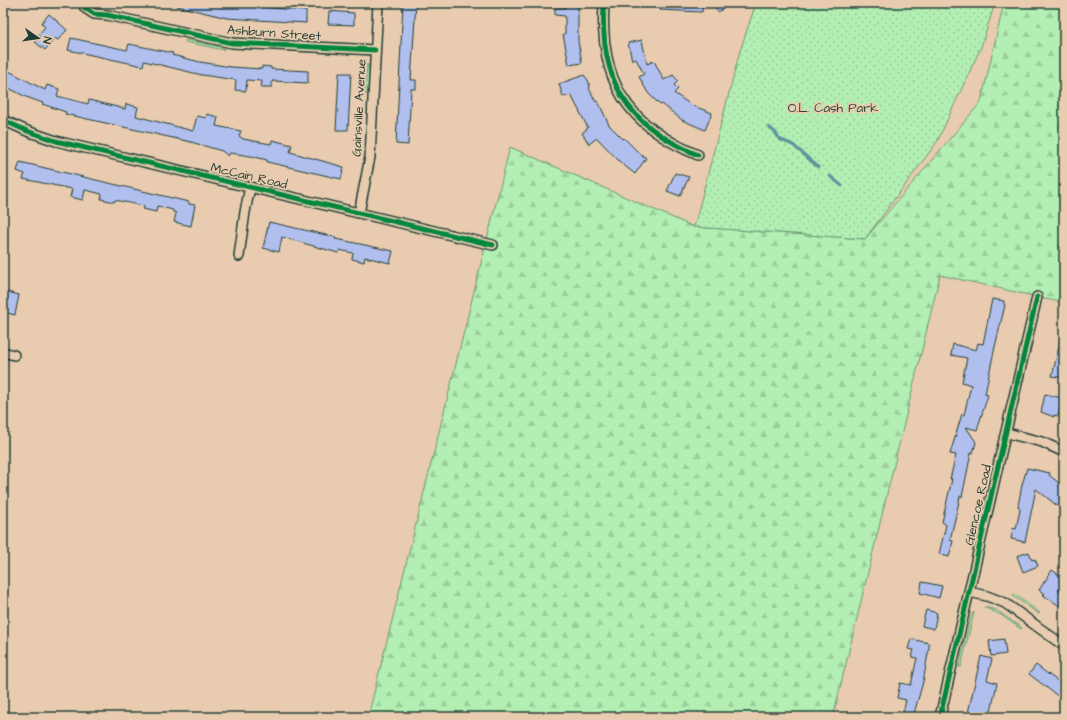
<svg xmlns="http://www.w3.org/2000/svg" width="1067" height="720" font-family="'Architects Daughter',sans-serif">
	<defs>
		<pattern id="grass-tufts" width="24" height="20" patternUnits="userSpaceOnUse"><rect width="24" height="20" fill="#b3eeb2"/><path d="M3 7l-1-3M5 7V3M7 7l1-3M15 17l-1-3M17 17v-4M19 17l1-3" fill="none" stroke="#9acd9a"/></pattern>
		<pattern id="forest-firs" width="22" height="20" patternUnits="userSpaceOnUse"><rect width="22" height="20" fill="#b3eeb2"/><path d="M5 1l3.5 6h-7zM16 11l3.5 6h-7z" fill="#9acd9a"/></pattern>
		<pattern id="park-dots" width="8" height="8" patternUnits="userSpaceOnUse"><rect width="8" height="8" fill="#b3eeb2"/><path d="M2 2h.1M6 6h.1" fill="none" stroke="#9acd9a" stroke-width="1.8" stroke-linecap="round"/></pattern>
	</defs>
	<rect width="100%" height="100%" fill="#e9ccb0"/>
	<filter id="ink" filterUnits="userSpaceOnUse"><feTurbulence type="fractalNoise" baseFrequency=".025" numOctaves="2"/><feDisplacementMap in="SourceGraphic" scale="8" xChannelSelector="R" yChannelSelector="G"/><feConvolveMatrix kernelMatrix="1 2 1 2 8 2 1 2 1" color-interpolation-filters="sRGB"/></filter>
	<g filter="url(#ink)">
		<!-- grass -->
		<g fill="url(#grass-tufts)" stroke="#699673">
			<path d="M 186,40 L 224,48 L 224,50 L 185,42 Z"/>
			<path d="M 367,64 L 369,70 L 368,94 L 365,94 Z"/>
			<path d="M 1014,594 L 1040,613 L 1039,614 L 1013,596 Z"/>
			<path d="M 984,607 L 996,610 L 1022,628 L 1021,629 L 1001,615 Z"/>
			<path d="M 974,612 L 961,667 L 959,667 L 971,616 Z"/>
		</g>
		<!-- forest -->
		<path fill="url(#forest-firs)" stroke="#699673" d="M 1004,3 L 1064,3 L 1064,303 L 940,275 L 833,717 L 368,717 L 510,147 L 694,227 L 865,239 L 981,102 Z"/>
		<!-- park -->
		<path fill="url(#park-dots)" stroke="#699673" d="M 756,3 L 995,3 L 981,47 L 937,142 L 865,239 L 694,227 L 740,51 Z"/>
		<g fill="none" stroke-linecap="round" stroke-linejoin="round">
			<!-- stream -->
			<g stroke="#5b969c" stroke-width="3">
				<path d="M 769,127 L 776,133 L 779,139 L 793,145 L 818,167"/>
				<path d="M 830,176 L 842,186"/>
			</g>
		</g>
		<!-- building -->
		<g fill="#b1bfef" stroke="#1f3d34">
			<path d="M 177,3 L 216,3 L 306,11 L 306,23 L 227,18 L 177,6 Z"/>
			<path d="M 403,3 L 416,3 L 411,80 L 416,80 L 416,89 L 411,89 L 408,145 L 396,144 Z"/>
			<path d="M 565,3 L 578,3 L 578,41 L 582,63 L 569,65 L 563,34 L 565,34 L 565,16 L 555,15 L 555,8 L 565,8 Z"/>
			<path d="M 661,3 L 703,3 L 702,12 L 660,10 Z"/>
			<path d="M 712,3 L 732,3 L 718,12 Z"/>
			<path d="M 329,11 L 354,13 L 354,25 L 328,24 Z"/>
			<path d="M 49,14 L 67,30 L 58,40 L 55,38 L 45,50 L 35,42 L 40,37 L 38,35 L 45,27 L 41,23 Z"/>
			<path d="M 71,38 L 127,50 L 129,44 L 173,53 L 172,55 L 200,62 L 231,67 L 262,69 L 262,66 L 271,67 L 271,69 L 308,71 L 308,83 L 272,81 L 272,87 L 261,87 L 262,81 L 247,80 L 246,91 L 235,90 L 236,80 L 202,75 L 144,61 L 143,66 L 68,50 Z"/>
			<path d="M 642,40 L 647,64 L 654,61 L 664,80 L 673,75 L 678,81 L 674,85 L 678,89 L 674,93 L 691,105 L 712,113 L 705,130 L 682,120 L 662,104 L 660,105 L 648,93 L 639,77 L 644,74 L 636,59 L 632,60 L 628,43 Z"/>
			<path d="M 3,68 L 45,90 L 47,85 L 59,89 L 57,96 L 88,104 L 89,100 L 125,109 L 126,104 L 138,107 L 136,116 L 193,131 L 197,116 L 206,118 L 207,114 L 218,117 L 216,126 L 241,131 L 239,136 L 243,139 L 271,144 L 272,140 L 292,145 L 290,152 L 344,167 L 341,179 L 267,162 L 267,160 L 251,156 L 230,153 L 228,156 L 222,151 L 191,142 L 65,114 L 66,112 L 42,104 L 43,103 L 26,97 L 3,85 Z"/>
			<path d="M 339,73 L 351,73 L 348,130 L 336,130 Z"/>
			<path d="M 584,75 L 588,80 L 590,87 L 589,88 L 596,102 L 598,101 L 609,125 L 623,139 L 624,138 L 639,153 L 646,158 L 635,174 L 621,163 L 597,138 L 589,144 L 582,133 L 588,128 L 571,95 L 563,97 L 559,84 Z"/>
			<path d="M 20,162 L 189,202 L 189,204 L 195,205 L 191,226 L 174,222 L 176,213 L 173,212 L 173,210 L 157,206 L 156,212 L 143,209 L 144,206 L 115,200 L 114,202 L 101,199 L 102,194 L 85,190 L 83,200 L 70,197 L 72,189 L 23,179 L 25,174 L 17,171 Z"/>
			<path d="M 675,173 L 689,177 L 680,196 L 667,191 Z"/>
			<path d="M 269,222 L 335,237 L 335,239 L 341,240 L 393,251 L 390,263 L 365,257 L 364,262 L 352,259 L 353,253 L 339,250 L 338,253 L 282,237 L 279,252 L 263,248 Z"/>
			<path d="M 3,291 L 19,295 L 15,315 L 3,312 Z"/>
			<path d="M 992,299 L 1004,301 L 1004,304 L 1005,305 L 994,351 L 985,394 L 988,395 L 977,430 L 966,427 L 976,442 L 973,453 L 971,453 L 962,497 L 960,496 L 958,506 L 950,540 L 953,541 L 949,557 L 939,554 L 946,525 L 942,522 L 952,479 L 950,479 L 956,455 L 950,454 L 962,414 L 964,415 L 971,385 L 962,382 L 967,358 L 951,355 L 953,344 L 976,350 L 978,343 L 983,344 Z"/>
			<path d="M 1061,338 L 1064,338 L 1064,378 L 1052,376 Z"/>
			<path d="M 1045,394 L 1062,398 L 1058,416 L 1054,415 L 1054,417 L 1041,412 Z"/>
			<path d="M 1027,468 L 1050,473 L 1049,475 L 1064,487 L 1064,503 L 1060,508 L 1036,489 L 1025,542 L 1011,539 L 1013,528 L 1016,529 L 1020,510 L 1018,506 L 1022,485 Z"/>
			<path d="M 1029,552 L 1032,560 L 1035,559 L 1038,566 L 1023,572 L 1017,556 Z"/>
			<path d="M 1052,570 L 1062,577 L 1059,581 L 1063,584 L 1058,590 L 1064,594 L 1064,609 L 1043,595 L 1045,594 L 1039,590 Z"/>
			<path d="M 922,582 L 942,586 L 939,598 L 920,593 Z"/>
			<path d="M 926,610 L 937,613 L 934,629 L 922,626 Z"/>
			<path d="M 911,639 L 929,643 L 929,648 L 923,682 L 913,717 L 902,717 L 906,700 L 897,698 L 900,683 L 911,685 L 917,658 L 912,657 L 914,650 L 908,649 Z"/>
			<path d="M 1004,639 L 1006,654 L 991,656 L 989,641 Z"/>
			<path d="M 981,656 L 992,659 L 987,680 L 997,683 L 990,717 L 967,717 Z"/>
			<path d="M 1036,665 L 1064,686 L 1064,691 L 1059,697 L 1029,674 Z"/>
		</g>
		<g fill="none" stroke-linecap="round" stroke-linejoin="round">
			<!-- minor casing -->
			<g stroke="#1f3d34" stroke-width="12">
				<g id="minor">
					<path d="M 83,3 L 85,8 L 94,14 L 107,15 L 232,43 L 375,50"/>
					<path d="M 604,3 C 599,80 626,125 698,155"/>
					<path d="M 3,120 L 27,131 L 56,141 L 493,245"/>
					<path d="M 359,213 L 370,157 L 378,3"/>
					<path d="M 239,256 L 245,212 L 250,187"/>
					<path d="M 3,352 L 14,355"/>
					<path d="M 1007,433 L 1042,442 L 1064,452"/>
					<path d="M 969,592 L 987,596 L 1005,603 L 1064,646"/>
					<path d="M 940,717 L 1037,297"/>
				</g>
			</g>
			<!-- minor -->
			<use href="#minor" stroke="#e9ccb0" stroke-width="9"/>
			<!-- cycleway casing -->
			<g stroke="#e9ccb0" stroke-width="8">
				<g id="cycleway">
					<path d="M 83,3 L 85,8 L 94,14 L 107,15 L 232,43 L 375,50"/>
					<path d="M 604,3 C 599,80 626,125 698,155"/>
					<path d="M 3,120 L 27,131 L 56,141 L 493,245"/>
					<path d="M 940,717 L 1037,297"/>
				</g>
			</g>
			<!-- cycleway -->
			<use href="#cycleway" stroke="#00873e" stroke-width="5"/>
		</g>
	</g>
	<g text-anchor="middle" dominant-baseline="central" stroke-width="3.5" stroke-linejoin="round" paint-order="stroke">
		<!-- street labels -->
		<g font-size="13" fill="#1f3d34" stroke="#e9ccb0">
			<text transform="translate(274 33) rotate(4)">Ashburn Street</text>
			<text transform="translate(359 108) rotate(-87)">Gainsville Avenue</text>
			<text transform="translate(249 176) rotate(13)">McCain Road</text>
			<text transform="translate(978 505) rotate(-77)">Glencoe Road</text>
		</g>
		<!-- park labels -->
		<g font-size="13" fill="#26463a" stroke="#e9ccb0">
			<text x="833" y="108">O.L. Cash Park</text>
		</g>
	</g>
	<!-- margin -->
	<rect width="1067" height="720" fill="none" stroke="#e9ccb0" stroke-width="16"/>
	<rect x="8" y="8" width="1051" height="704" fill="none" stroke="#1f3d34" stroke-width="1.5" filter="url(#ink)"/>
	<!-- north arrow -->
	<g transform="translate(38 38) rotate(103)" stroke="#e9ccb0" stroke-width="3" paint-order="stroke">
	<path d="M0-3L7 15L0 10L-7 15Z" fill="#1f3d34"/>
	<text y="-6" font-size="11" font-weight="bold" text-anchor="middle" fill="#1f3d34">N</text>
	</g>
</svg>
